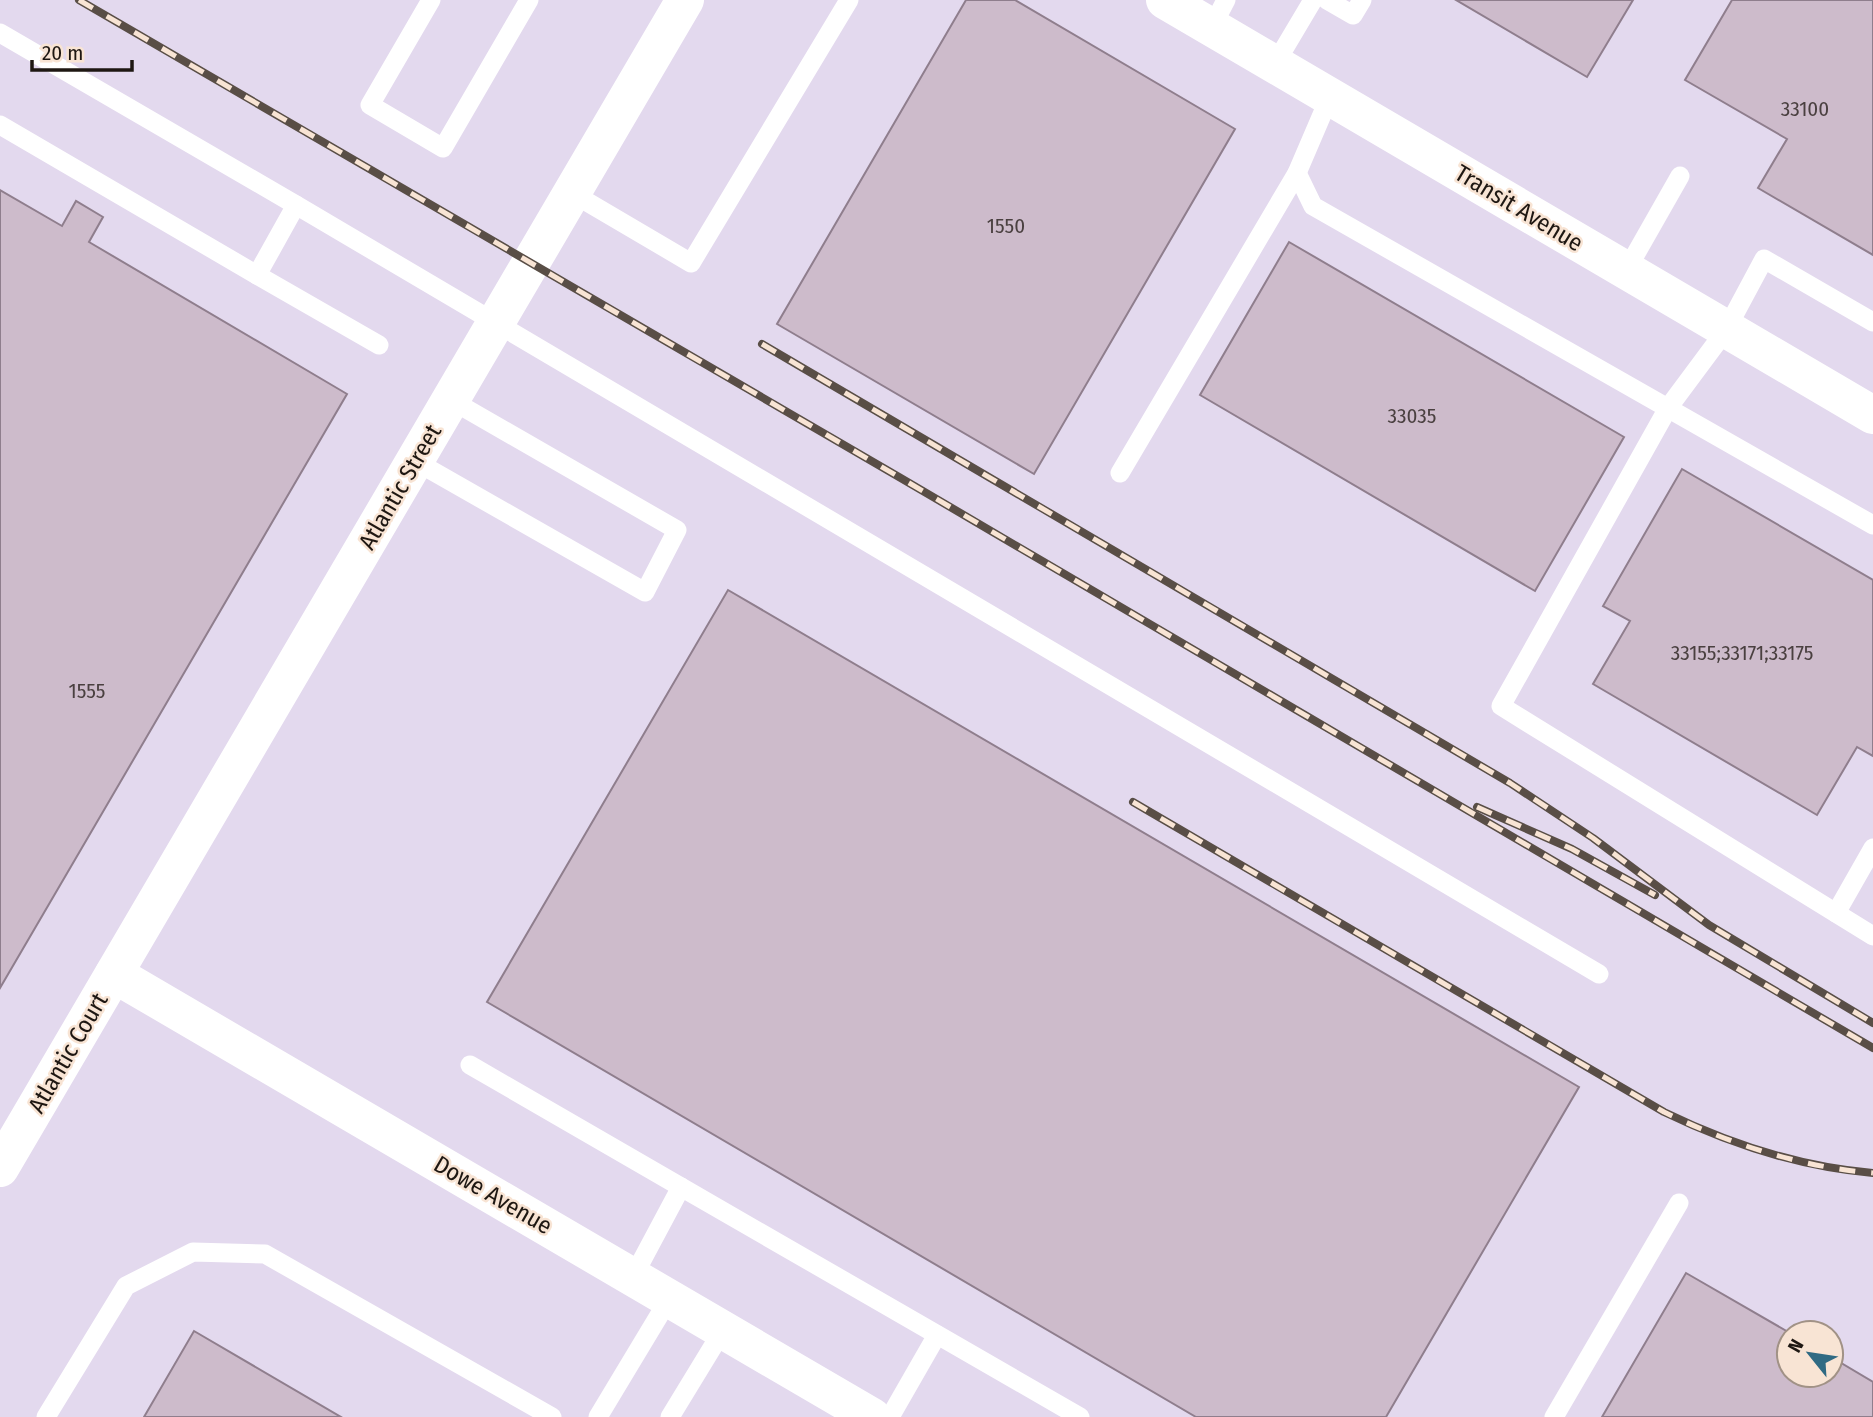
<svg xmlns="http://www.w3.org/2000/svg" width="1873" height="1417" font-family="'Fira Sans Condensed',sans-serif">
	<rect width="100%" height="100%" fill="#f8e4d4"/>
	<!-- industrial -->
	<path fill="#e3d9ee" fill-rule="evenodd" d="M 0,0 L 1873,0 L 1873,1417 L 0,1417 ZM 1789,1333 L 1831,1333 L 1831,1375 L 1789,1375 Z"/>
	<!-- building -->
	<g fill="#cdbbcb" stroke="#8f7e8d" stroke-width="2">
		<path d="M 966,0 L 1015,0 L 1235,129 L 1034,474 L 777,324 Z"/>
		<path d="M 1456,0 L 1633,0 L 1587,77 Z"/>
		<path d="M 1732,0 L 1873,0 L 1873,255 L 1758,188 L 1787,139 L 1685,80 Z"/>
		<path d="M 0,190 L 62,226 L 76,201 L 103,217 L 89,242 L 347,394 L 0,988 Z"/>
		<path d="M 1289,242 L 1624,437 L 1535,591 L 1200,395 Z"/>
		<path d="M 1682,469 L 1873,580 L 1873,756 L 1857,747 L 1817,815 L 1593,684 L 1630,621 L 1603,606 Z"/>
		<path d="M 728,590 L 1579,1087 L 1386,1417 L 1196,1417 L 487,1002 Z"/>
		<path d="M 1686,1273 L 1790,1333 L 1789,1375 L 1831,1375 L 1831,1357 L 1873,1382 L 1873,1417 L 1602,1417 Z"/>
		<path d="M 194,1331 L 341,1417 L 144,1417 Z"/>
	</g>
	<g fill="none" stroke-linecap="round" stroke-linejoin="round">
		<!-- lane -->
		<g stroke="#fff" stroke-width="19">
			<path d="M 431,0 L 370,105 L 443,148 L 529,0"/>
			<path d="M 1327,0 L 1353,15 L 1362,0"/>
			<path d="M 1212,27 L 1226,0"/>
			<path d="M 0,33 L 296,205 L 1599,974"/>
			<path d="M 1275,64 L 1313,0"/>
			<path d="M 0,125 L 257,275 L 296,205"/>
			<path d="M 1297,173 L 1313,206 L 1873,525"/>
			<path d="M 572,193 L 691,263 L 849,0"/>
			<path d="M 1626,271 L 1680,176"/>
			<path d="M 257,275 L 379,345"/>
			<path d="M 1873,322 L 1764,259 L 1726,330 L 1668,408 L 1501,706 L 1873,936"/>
			<path d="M 415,461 L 645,592 L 677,530 L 451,400"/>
			<path d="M 1120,473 L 1297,173 L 1330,96"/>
			<path d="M 1836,913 L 1873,848"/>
			<path d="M 470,1065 L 681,1187"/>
			<path d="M 633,1277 L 681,1187 L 1080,1417"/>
			<path d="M 46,1417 L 126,1286 L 193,1252 L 265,1254 L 552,1417"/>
			<path d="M 598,1417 L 669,1299"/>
			<path d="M 670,1417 L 723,1330"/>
			<path d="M 890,1417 L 937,1335"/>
			<path d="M 1554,1417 L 1679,1203"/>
		</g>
		<!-- street -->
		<g stroke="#fff" stroke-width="38">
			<path d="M 1165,0 L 1873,415"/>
			<path d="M 114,974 L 872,1417"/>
			<path d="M 0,1168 L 685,0"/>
		</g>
		<!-- rail casing -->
		<g stroke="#594e46" stroke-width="8">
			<g id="rail">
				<path d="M 79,0 L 899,477 L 1873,1048"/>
				<path d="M 762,344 L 1510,783 L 1593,838 L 1709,925 L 1873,1023"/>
				<path d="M 1133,802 L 1664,1112 C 1730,1144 1800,1167 1873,1173"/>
				<path d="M 1477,807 L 1572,849 L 1655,895"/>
			</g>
		</g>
		<!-- rail -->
		<use href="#rail" stroke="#f8e4d4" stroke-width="5" stroke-dasharray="16" stroke-linecap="butt"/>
	</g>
	<g text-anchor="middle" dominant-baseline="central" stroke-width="5" stroke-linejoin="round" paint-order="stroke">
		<!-- number labels -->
		<g font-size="21" fill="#4a4040">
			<text x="1805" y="109">33100</text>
			<text x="1006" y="226">1550</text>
			<text x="1412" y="416">33035</text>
			<text x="1742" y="653">33155;33171;33175</text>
			<text x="87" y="691">1555</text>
		</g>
		<!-- street labels -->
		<g font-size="24" fill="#1e1712" stroke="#f8e4d4">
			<text transform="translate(1519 208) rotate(31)">Transit Avenue</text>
			<text transform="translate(400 487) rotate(-60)">Atlantic Street</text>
			<text transform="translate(68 1053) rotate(-60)">Atlantic Court</text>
			<text transform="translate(493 1195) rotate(30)">Dowe Avenue</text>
		</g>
	</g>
	<!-- north arrow -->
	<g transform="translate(1810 1354) rotate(300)"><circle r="33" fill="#f8e4d4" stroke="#a19286" stroke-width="2"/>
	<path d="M0-5L12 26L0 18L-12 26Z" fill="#306a83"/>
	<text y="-10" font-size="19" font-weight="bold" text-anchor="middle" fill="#1e1712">N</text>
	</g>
	<!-- scale -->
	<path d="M32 60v10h100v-10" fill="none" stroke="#1e1712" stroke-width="3.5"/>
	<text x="42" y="60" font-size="21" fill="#1e1712" stroke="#f8e4d4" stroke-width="5" paint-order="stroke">20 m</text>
</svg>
